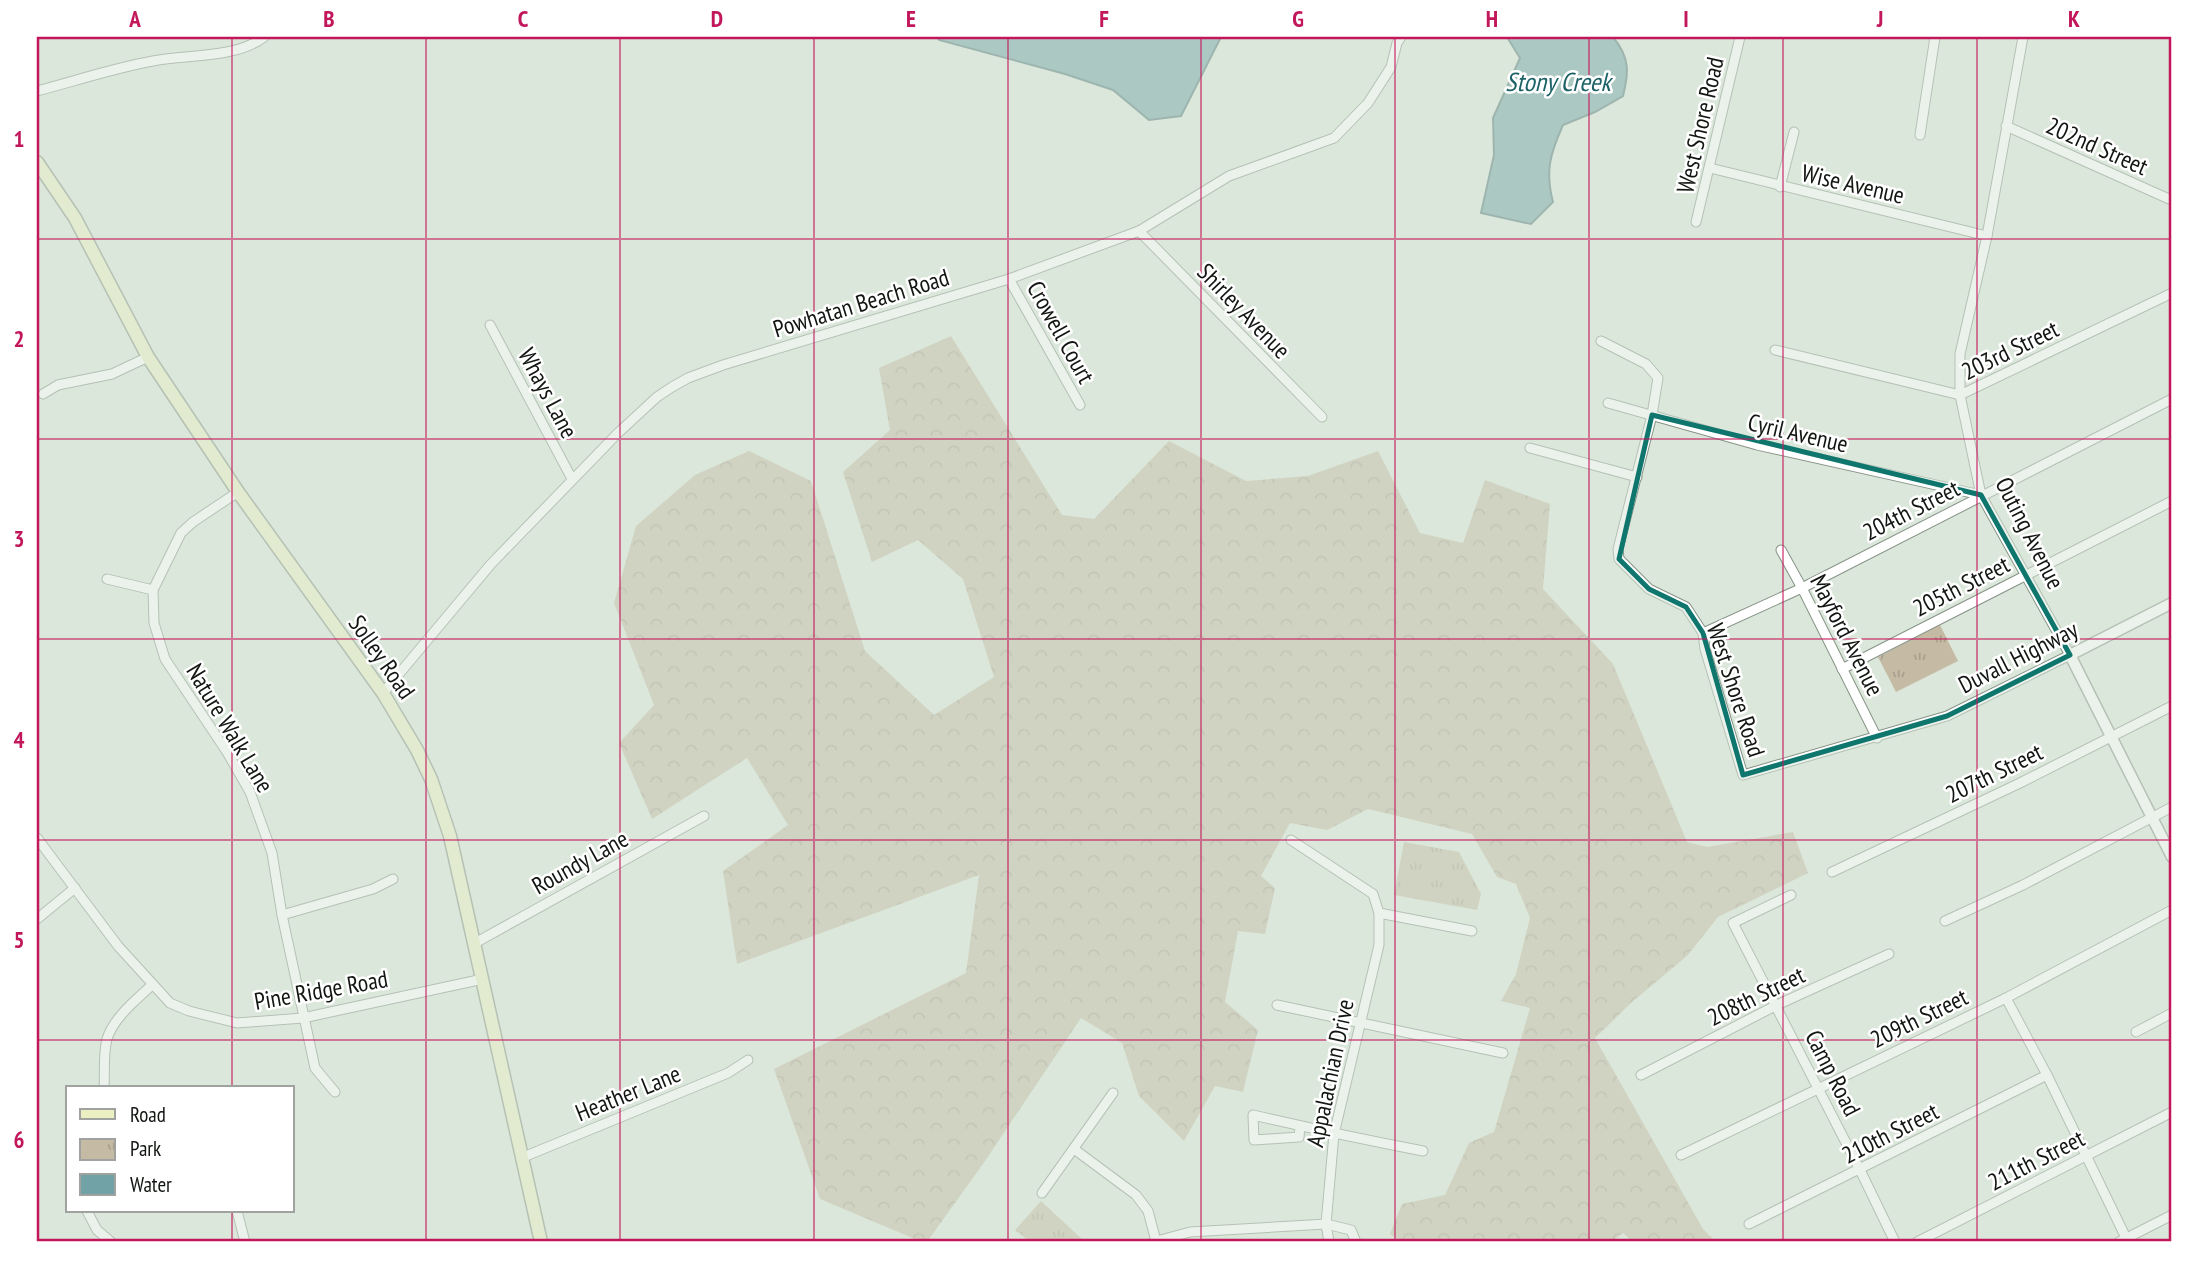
<svg xmlns="http://www.w3.org/2000/svg" width="2209" height="1279" font-family="'PT Sans Narrow',sans-serif">
	<defs>
		<pattern id="forest-crowns" width="20" height="18" patternUnits="userSpaceOnUse" patternTransform="scale(1.75)"><rect width="20" height="18" fill="#c5bba4"/><path d="M2 6a3 3 0 1 1 6 0M12 15a3 3 0 1 1 6 0" fill="none" stroke="#a8a08c"/></pattern>
		<pattern id="park-tufts" width="24" height="20" patternUnits="userSpaceOnUse" patternTransform="scale(1.75)"><rect width="24" height="20" fill="#c5bba4"/><path d="M3 7l-1-3M5 7V3M7 7l1-3M15 17l-1-3M17 17v-4M19 17l1-3" fill="none" stroke="#a8a08c"/></pattern>
	</defs>
	<rect width="100%" height="100%" fill="#dbe7da"/>
	<!-- forest -->
	<path fill="url(#forest-crowns)" d="M 951,336 L 1062,515 L 1094,519 L 1169,441 L 1246,481 L 1308,476 L 1378,451 L 1420,533 L 1463,543 L 1485,480 L 1550,504 L 1543,589 L 1613,664 L 1687,842 L 1707,847 L 1793,832 L 1808,873 L 1718,917 L 1687,956 L 1632,1002 L 1595,1038 L 1703,1229 L 1716,1242 L 1633,1242 L 1623,1233 L 1611,1242 L 1402,1242 L 1390,1234 L 1402,1204 L 1445,1195 L 1469,1143 L 1494,1132 L 1530,1008 L 1501,1001 L 1516,974 L 1530,918 L 1516,884 L 1497,877 L 1472,834 L 1368,809 L 1327,830 L 1290,823 L 1261,876 L 1275,888 L 1265,934 L 1238,931 L 1225,1002 L 1258,1030 L 1243,1092 L 1215,1086 L 1184,1141 L 1139,1096 L 1122,1043 L 1081,1018 L 985,1161 L 927,1242 L 922,1242 L 820,1199 L 774,1069 L 966,973 L 979,875 L 737,964 L 723,871 L 788,825 L 747,758 L 652,819 L 619,743 L 654,705 L 614,603 L 636,526 L 695,475 L 749,451 L 811,481 L 865,651 L 934,715 L 994,677 L 963,579 L 918,540 L 872,562 L 843,472 L 890,430 L 879,368 Z"/>
	<!-- park -->
	<g fill="url(#park-tufts)">
		<path d="M 1940,625 L 1958,661 L 1896,692 L 1878,657 Z"/>
		<path d="M 1404,842 L 1459,852 L 1481,894 L 1477,910 L 1394,895 Z"/>
		<path d="M 1041,1201 L 1085,1242 L 1030,1242 L 1015,1230 Z"/>
	</g>
	<!-- water -->
	<g fill="#71a3a6" stroke="#54797a" stroke-width="2">
		<path d="M 937,37 L 1221,37 L 1181,116 L 1149,120 L 1113,90 L 1065,74 L 939,40 Z"/>
		<path d="M 1507,37 L 1613,37 C 1630,58 1629,72 1623,96 L 1595,112 L 1563,125 C 1550,154 1545,171 1553,202 L 1531,224 L 1481,213 L 1494,155 L 1493,118 L 1520,58 Z"/>
	</g>
	<g fill="none" stroke-linecap="round" stroke-linejoin="round">
		<!-- minor casing -->
		<g stroke="#889388" stroke-width="11">
			<g id="minor">
				<path d="M 37,91 C 75,81 114,68 153,61 C 189,54 234,59 264,37"/>
				<path d="M 2006,126 L 2169,199 L 2172,197"/>
				<path d="M 1920,135 L 1935,37"/>
				<path d="M 1710,168 L 1987,236"/>
				<path d="M 1780,187 L 1794,132"/>
				<path d="M 1696,222 L 1740,37"/>
				<path d="M 1139,231 L 1322,417"/>
				<path d="M 1009,279 L 1080,405"/>
				<path d="M 490,325 L 572,479"/>
				<path d="M 1601,341 L 1646,364 L 1658,378 L 1652,415 L 1618,549 L 1619,559 L 1649,589 L 1686,607 L 1703,633 L 1705,649 L 1743,775 L 1947,716 L 2070,655 L 1981,495 L 1960,395 L 1960,354 L 1987,236 L 2023,37"/>
				<path d="M 1775,350 L 1960,395 L 2172,293"/>
				<path d="M 43,394 L 58,385 L 112,374 L 148,357"/>
				<path d="M 1608,403 L 1757,445 L 1981,495"/>
				<path d="M 1530,448 L 1637,477"/>
				<path d="M 238,492 L 193,522 L 181,533 L 153,590 L 154,623 L 165,659 L 227,752 L 250,792 L 272,853 L 282,915 L 315,1068 L 335,1092"/>
				<path d="M 1781,550 L 1802,588 L 1877,738"/>
				<path d="M 107,579 L 153,590"/>
				<path d="M 1703,633 L 1802,588 L 2172,399"/>
				<path d="M 1842,669 L 2172,501"/>
				<path d="M 383,693 L 491,564 L 618,433 L 657,397 L 672,387 L 688,378 L 723,365 L 1009,279 L 1139,231 L 1229,176 L 1334,138 L 1368,103 L 1391,67 L 1397,43 L 1401,37"/>
				<path d="M 37,838 L 118,946 L 170,1003 L 189,1011 L 237,1023 L 303,1018 L 483,979"/>
				<path d="M 1291,840 L 1373,894 L 1379,913 L 1379,945 L 1334,1134 L 1326,1224 L 1329,1242"/>
				<path d="M 1832,872 L 2020,783 L 2172,706"/>
				<path d="M 1791,895 L 1733,923 L 1860,1170 L 1895,1242"/>
				<path d="M 1379,913 L 1472,931"/>
				<path d="M 282,915 L 373,889 L 393,879"/>
				<path d="M 37,919 L 75,888"/>
				<path d="M 1945,921 L 2023,885 L 2172,807"/>
				<path d="M 475,943 L 704,816"/>
				<path d="M 2006,998 L 2047,1075 L 2128,1242"/>
				<path d="M 1277,1005 L 1503,1053"/>
				<path d="M 2136,1032 L 2172,1013"/>
				<path d="M 1641,1075 L 1777,1005 L 1889,954"/>
				<path d="M 104,1088 C 105,1072 103,1054 107,1039 C 114,1017 136,1000 152,985"/>
				<path d="M 1300,1126 L 1299,1137 L 1254,1140 L 1253,1115 C 1309,1128 1366,1140 1423,1151"/>
				<path d="M 1074,1149 L 1136,1195 L 1148,1211 L 1156,1241"/>
				<path d="M 1681,1155 L 2006,998 L 2172,910"/>
				<path d="M 521,1158 L 728,1073 L 748,1060"/>
				<path d="M 1042,1193 L 1113,1093"/>
				<path d="M 87,1211 L 97,1230 L 111,1242"/>
				<path d="M 237,1211 L 245,1242"/>
				<path d="M 1749,1224 L 2047,1075"/>
				<path d="M 1153,1242 L 1190,1232 L 1326,1224 L 1351,1230 L 1356,1242"/>
				<path d="M 1917,1242 L 2172,1112"/>
				<path d="M 2119,1242 L 2172,1215"/>
			</g>
		</g>
		<!-- tertiary casing -->
		<g stroke="#889388" stroke-width="13">
			<path id="tertiary" d="M 2172,603 L 2070,655 L 2172,857"/>
		</g>
		<!-- secondary casing -->
		<g stroke="#889388" stroke-width="15">
			<path id="secondary" d="M 37,162 L 75,218 L 148,357 L 238,492 L 383,693 L 417,750 L 431,779 L 450,836 L 541,1242"/>
		</g>
		<!-- minor -->
		<use href="#minor" stroke="#fff" stroke-width="9"/>
		<!-- tertiary -->
		<use href="#tertiary" stroke="#fff" stroke-width="10"/>
		<!-- secondary -->
		<use href="#secondary" stroke="#ebefc1" stroke-width="12"/>
	</g>
	<!-- marked area -->
	<path d="M0 0H2209V1279H0ZM 1652,415 L 1981,495 L 2070,655 L 1947,716 L 1743,775 L 1703,633 L 1686,607 L 1649,589 L 1619,559 Z" fill="#dbe7da" fill-opacity=".55" fill-rule="evenodd"/>
	<path fill="none" stroke="#0f766e" stroke-width="5" stroke-linejoin="round" d="M 1652,415 L 1981,495 L 2070,655 L 1947,716 L 1743,775 L 1703,633 L 1686,607 L 1649,589 L 1619,559 Z"/>
	<!-- grid -->
	<path fill="none" stroke="#c2185b" stroke-width="2" stroke-opacity="0.55" d="M 232,37 L 232,1088M 426,37 L 426,1242M 620,37 L 620,1242M 814,37 L 814,1242M 1008,37 L 1008,1242M 1201,37 L 1201,1242M 1395,37 L 1395,1242M 1589,37 L 1589,1242M 1783,37 L 1783,1242M 1977,37 L 1977,1242M 37,239 L 2172,239M 37,439 L 2172,439M 37,639 L 2172,639M 37,840 L 2172,840M 37,1040 L 2172,1040M 232,1211 L 232,1242"/>
	<g text-anchor="middle" dominant-baseline="central" stroke-width="5" stroke-linejoin="round" paint-order="stroke">
		<!-- street labels -->
		<g font-size="24" fill="#121612" stroke="#fff">
			<text transform="translate(1700 125) rotate(-77)">West Shore Road</text>
			<text transform="translate(2097 146) rotate(24)">202nd Street</text>
			<text transform="translate(1853 184) rotate(13)">Wise Avenue</text>
			<text transform="translate(861 303) rotate(-17)">Powhatan Beach Road</text>
			<text transform="translate(1244 311) rotate(46)">Shirley Avenue</text>
			<text transform="translate(1061 332) rotate(61)">Crowell Court</text>
			<text transform="translate(2010 350) rotate(-26)">203rd Street</text>
			<text transform="translate(548 393) rotate(62)">Whays Lane</text>
			<text transform="translate(1798 433) rotate(13)">Cyril Avenue</text>
			<text transform="translate(1911 510) rotate(-27)">204th Street</text>
			<text transform="translate(2030 533) rotate(63)">Outing Avenue</text>
			<text transform="translate(1961 586) rotate(-27)">205th Street</text>
			<text transform="translate(1847 635) rotate(63)">Mayford Avenue</text>
			<text transform="translate(382 657) rotate(55)">Solley Road</text>
			<text transform="translate(2018 657) rotate(-27)">Duvall Highway</text>
			<text transform="translate(1736 690) rotate(72)">West Shore Road</text>
			<text transform="translate(230 728) rotate(59)">Nature Walk Lane</text>
			<text transform="translate(1994 773) rotate(-26)">207th Street</text>
			<text transform="translate(580 862) rotate(-29)">Roundy Lane</text>
			<text transform="translate(321 990) rotate(-10)">Pine Ridge Road</text>
			<text transform="translate(1756 996) rotate(-26)">208th Street</text>
			<text transform="translate(1919 1018) rotate(-26)">209th Street</text>
			<text transform="translate(1330 1073) rotate(-78)">Appalachian Drive</text>
			<text transform="translate(1833 1073) rotate(63)">Camp Road</text>
			<text transform="translate(628 1093) rotate(-22)">Heather Lane</text>
			<text transform="translate(1890 1133) rotate(-27)">210th Street</text>
			<text transform="translate(2036 1160) rotate(-27)">211th Street</text>
		</g>
		<!-- water labels -->
		<g font-size="26" font-style="italic" fill="#1d6266" stroke="#fff">
			<text x="1558" y="81">Stony Creek</text>
		</g>
	</g>
	<!-- border -->
	<rect width="2209" height="1279" fill="none" stroke="#ffffff" stroke-width="77"/>
	<!-- legend -->
	<rect x="66" y="1086" width="228" height="126" fill="#ffffff" stroke="#a0a2a0" stroke-width="2"/>
	<rect x="80" y="1109" width="35" height="10" fill="#ebefc1" stroke="#a0a2a0" stroke-width="2"/>
	<text x="130" y="1122" font-size="21" fill="#121612">Road</text>
	<rect x="80" y="1139" width="35" height="21" fill="url(#park-tufts)" stroke="#a0a2a0" stroke-width="2"/>
	<text x="130" y="1156" font-size="21" fill="#121612">Park</text>
	<rect x="80" y="1174" width="35" height="21" fill="#71a3a6" stroke="#a0a2a0" stroke-width="2"/>
	<text x="130" y="1192" font-size="21" fill="#121612">Water</text>
	<rect x="38" y="38" width="2132" height="1202" fill="none" stroke="#c2185b" stroke-width="2.5"/>
	<g font-size="23" text-anchor="middle" font-weight="bold" fill="#c2185b">
		<text x="135" y="27">A</text>
		<text x="329" y="27">B</text>
		<text x="523" y="27">C</text>
		<text x="717" y="27">D</text>
		<text x="911" y="27">E</text>
		<text x="1104" y="27">F</text>
		<text x="1298" y="27">G</text>
		<text x="1492" y="27">H</text>
		<text x="1686" y="27">I</text>
		<text x="1880" y="27">J</text>
		<text x="2074" y="27">K</text>
		<text x="19" y="147">1</text>
		<text x="19" y="347">2</text>
		<text x="19" y="547">3</text>
		<text x="19" y="748">4</text>
		<text x="19" y="948">5</text>
		<text x="19" y="1148">6</text>
	</g>
</svg>
